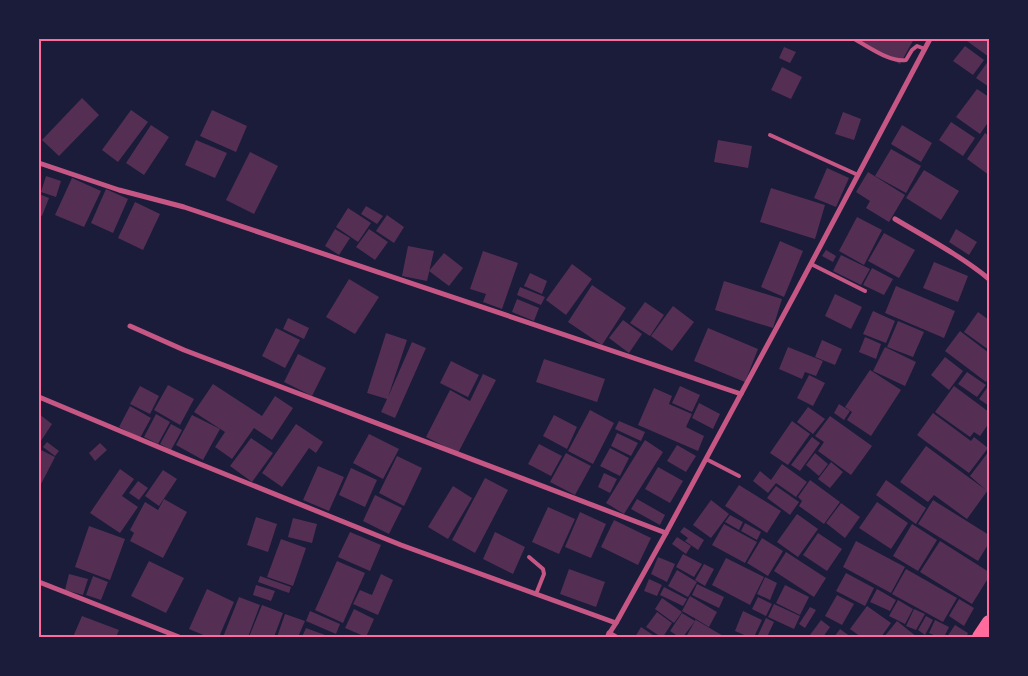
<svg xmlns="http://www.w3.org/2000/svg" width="1028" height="676" font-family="Rubik,sans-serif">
	<rect width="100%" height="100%" fill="#1b1b3a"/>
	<!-- building -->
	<g fill="#542f53">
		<path d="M 853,39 L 914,39 L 900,64 Z"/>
		<path d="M 969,39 L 989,39 L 989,57 L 967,41 Z"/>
		<path d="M 965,46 L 984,60 L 973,75 L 953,61 Z"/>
		<path d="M 784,47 L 796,52 L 790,63 L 779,58 Z"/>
		<path d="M 989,60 L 989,87 L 976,78 Z"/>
		<path d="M 782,67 L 802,77 L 791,99 L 771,90 Z"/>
		<path d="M 977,89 L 989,97 L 989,121 L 980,134 L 956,117 Z"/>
		<path d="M 82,98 L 99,115 L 59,156 L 42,140 Z"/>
		<path d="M 131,110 L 148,122 L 118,162 L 102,150 Z"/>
		<path d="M 212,110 L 247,126 L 236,152 L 200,136 Z"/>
		<path d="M 843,112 L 861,119 L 854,140 L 835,134 Z"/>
		<path d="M 951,122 L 975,138 L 963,156 L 939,140 Z"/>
		<path d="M 151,125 L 169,137 L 144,175 L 126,163 Z"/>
		<path d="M 902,125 L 932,143 L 921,162 L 891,144 Z"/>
		<path d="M 985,133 L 989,136 L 989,175 L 967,159 Z"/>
		<path d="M 196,140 L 227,153 L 215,178 L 185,165 Z"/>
		<path d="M 718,140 L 752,146 L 748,168 L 714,162 Z"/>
		<path d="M 891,149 L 921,166 L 906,193 L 875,176 Z"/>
		<path d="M 250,152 L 278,166 L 254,214 L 226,200 Z"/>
		<path d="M 827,168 L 849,178 L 836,207 L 814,198 Z"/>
		<path d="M 924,170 L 959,191 L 941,220 L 906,198 Z"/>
		<path d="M 868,172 L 905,195 L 889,222 L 866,208 L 870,201 L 856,192 Z"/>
		<path d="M 46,176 L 61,181 L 56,197 L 41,192 Z"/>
		<path d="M 72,178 L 101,191 L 84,227 L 55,215 Z"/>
		<path d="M 771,188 L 825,205 L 815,239 L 760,222 Z"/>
		<path d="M 106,189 L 128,199 L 113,233 L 91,223 Z"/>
		<path d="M 39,194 L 49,198 L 42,216 L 39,215 Z"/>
		<path d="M 135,202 L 160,214 L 143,250 L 118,238 Z"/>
		<path d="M 366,206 L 383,216 L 377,224 L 361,214 Z"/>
		<path d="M 348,208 L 371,223 L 358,242 L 336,227 Z"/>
		<path d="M 387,215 L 404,227 L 394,243 L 376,231 Z"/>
		<path d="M 857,217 L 882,230 L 864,265 L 839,251 Z"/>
		<path d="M 335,229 L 350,238 L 339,255 L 325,246 Z"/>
		<path d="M 369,229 L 388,242 L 375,260 L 356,247 Z"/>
		<path d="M 956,229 L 977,242 L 969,255 L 949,242 Z"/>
		<path d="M 884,233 L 915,250 L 899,278 L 868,261 Z"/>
		<path d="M 780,241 L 803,251 L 784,297 L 761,287 Z"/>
		<path d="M 408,246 L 434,251 L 427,281 L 402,276 Z"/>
		<path d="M 826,250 L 836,256 L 833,262 L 822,256 Z"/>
		<path d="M 483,251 L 518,263 L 502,309 L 483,302 L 486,294 L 470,289 Z"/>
		<path d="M 444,253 L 463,268 L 449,286 L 429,271 Z"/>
		<path d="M 841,255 L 870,269 L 861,285 L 833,271 Z"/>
		<path d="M 934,262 L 968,276 L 958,302 L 923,288 Z"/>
		<path d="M 572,264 L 592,279 L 566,315 L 546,300 Z"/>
		<path d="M 872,268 L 893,279 L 884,295 L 863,285 Z"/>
		<path d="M 530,273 L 547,281 L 542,294 L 524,286 Z"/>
		<path d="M 349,279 L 379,297 L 355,334 L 326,317 Z"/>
		<path d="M 724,281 L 782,299 L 773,328 L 715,310 Z"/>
		<path d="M 592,285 L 626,308 L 602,345 L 568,322 Z"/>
		<path d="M 896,286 L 955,311 L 944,338 L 885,313 Z"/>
		<path d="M 520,287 L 545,297 L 541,305 L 517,295 Z"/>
		<path d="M 835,294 L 862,307 L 851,329 L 825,316 Z"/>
		<path d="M 517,299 L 539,308 L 534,321 L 512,312 Z"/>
		<path d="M 645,302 L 664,315 L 650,336 L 630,323 Z"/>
		<path d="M 673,306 L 694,322 L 672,351 L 651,336 Z"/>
		<path d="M 873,311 L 895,321 L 886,343 L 863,334 Z"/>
		<path d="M 978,312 L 989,320 L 989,350 L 964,332 Z"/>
		<path d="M 288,318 L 309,328 L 304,339 L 283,329 Z"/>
		<path d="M 623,320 L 642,334 L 629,353 L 609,338 Z"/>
		<path d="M 898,321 L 924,332 L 913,357 L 887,347 Z"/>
		<path d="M 276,328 L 300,340 L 285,368 L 262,356 Z"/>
		<path d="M 708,328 L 758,349 L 745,382 L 694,361 Z"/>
		<path d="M 960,331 L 989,353 L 989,377 L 986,382 L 945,351 Z"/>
		<path d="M 386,333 L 407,340 L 388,397 L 412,342 L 426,348 L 395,418 L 381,412 L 387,399 L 367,393 Z"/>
		<path d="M 865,337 L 881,344 L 876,359 L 859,352 Z"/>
		<path d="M 822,340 L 842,349 L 835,365 L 815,357 Z"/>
		<path d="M 788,347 L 823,361 L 816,376 L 805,372 L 802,379 L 779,369 Z"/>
		<path d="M 885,347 L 916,362 L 905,386 L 873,371 Z"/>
		<path d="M 298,354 L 326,368 L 312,396 L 284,382 Z"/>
		<path d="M 945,357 L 963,371 L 949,390 L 931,375 Z"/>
		<path d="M 544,359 L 605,379 L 597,402 L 536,382 Z"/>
		<path d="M 451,361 L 479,375 L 468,397 L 440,383 Z"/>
		<path d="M 870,370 L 901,390 L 871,436 L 847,420 L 852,412 L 845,407 Z"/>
		<path d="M 967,372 L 986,385 L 977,397 L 958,384 Z"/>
		<path d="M 483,374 L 496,380 L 458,453 L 426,437 L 450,390 L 470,401 Z"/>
		<path d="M 809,375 L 825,383 L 813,406 L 797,398 Z"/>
		<path d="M 213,384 L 262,416 L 275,396 L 293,408 L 272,440 L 254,428 L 232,459 L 215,447 L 225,432 L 194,412 Z"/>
		<path d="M 168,385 L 194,399 L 180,425 L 154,410 Z"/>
		<path d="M 989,385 L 989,406 L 979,399 Z"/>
		<path d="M 140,386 L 159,396 L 150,414 L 130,404 Z"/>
		<path d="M 680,386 L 700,395 L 692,412 L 672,403 Z"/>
		<path d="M 954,386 L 989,412 L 989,423 L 980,436 L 974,432 L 970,437 L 935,412 Z"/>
		<path d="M 654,388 L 672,396 L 669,404 L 692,414 L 686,427 L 704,436 L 698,451 L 638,425 Z"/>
		<path d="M 699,403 L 720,414 L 713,429 L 692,418 Z"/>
		<path d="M 839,404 L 850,411 L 844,420 L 834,413 Z"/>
		<path d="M 130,406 L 151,418 L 140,438 L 119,427 Z"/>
		<path d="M 808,407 L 825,419 L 813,434 L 797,422 Z"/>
		<path d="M 590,410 L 614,423 L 593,464 L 568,451 Z"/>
		<path d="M 933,413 L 971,441 L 974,437 L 988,448 L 969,473 L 917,435 Z"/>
		<path d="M 39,414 L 52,424 L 39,444 Z"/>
		<path d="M 156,414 L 170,422 L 158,444 L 144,437 Z"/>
		<path d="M 192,415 L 220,429 L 203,460 L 176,445 Z"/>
		<path d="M 554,415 L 577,427 L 567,449 L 543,436 Z"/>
		<path d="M 830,416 L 872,446 L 851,475 L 818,451 L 824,442 L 815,436 Z"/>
		<path d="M 619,421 L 645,432 L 641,441 L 615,429 Z"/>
		<path d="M 792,421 L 810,434 L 788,465 L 770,453 Z"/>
		<path d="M 171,424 L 182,430 L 171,450 L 160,444 Z"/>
		<path d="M 296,424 L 323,442 L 316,453 L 309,448 L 282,487 L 262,473 Z"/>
		<path d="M 617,433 L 638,443 L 631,456 L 611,446 Z"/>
		<path d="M 369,434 L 399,449 L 383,479 L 353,463 Z"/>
		<path d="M 812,437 L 820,443 L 800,471 L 791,465 Z"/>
		<path d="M 251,438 L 273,453 L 252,482 L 230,466 Z"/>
		<path d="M 645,440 L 663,452 L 624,514 L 606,503 Z"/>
		<path d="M 47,442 L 59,451 L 55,456 L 43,447 Z"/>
		<path d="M 100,443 L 107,450 L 95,461 L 89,453 Z"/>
		<path d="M 539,444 L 562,456 L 551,476 L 528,464 Z"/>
		<path d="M 677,445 L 696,456 L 686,472 L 667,461 Z"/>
		<path d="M 926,446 L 986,490 L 970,476 L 989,451 L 989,491 L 988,490 L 967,519 L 934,495 L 928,502 L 900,482 Z"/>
		<path d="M 610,448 L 629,458 L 620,476 L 600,466 Z"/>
		<path d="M 39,449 L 55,457 L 39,488 Z"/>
		<path d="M 566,453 L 591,466 L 575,495 L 550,482 Z"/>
		<path d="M 815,453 L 828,464 L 819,476 L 806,465 Z"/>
		<path d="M 397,456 L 422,468 L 404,506 L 379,493 Z"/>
		<path d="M 831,462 L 843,472 L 830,488 L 818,479 Z"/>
		<path d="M 782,464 L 807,482 L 796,497 L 776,483 L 768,493 L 753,481 L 760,471 L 771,480 Z"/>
		<path d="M 318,466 L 344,477 L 329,511 L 303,500 Z"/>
		<path d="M 658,467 L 683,481 L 670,503 L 645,489 Z"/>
		<path d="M 351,468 L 377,480 L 365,507 L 339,495 Z"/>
		<path d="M 120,469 L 134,479 L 122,496 L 138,507 L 120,533 L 90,513 Z"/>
		<path d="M 163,470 L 177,479 L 159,506 L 145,496 Z"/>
		<path d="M 604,473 L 617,479 L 610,493 L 598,487 Z"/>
		<path d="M 485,478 L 508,490 L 475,553 L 452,540 Z"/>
		<path d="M 810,480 L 840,502 L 824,524 L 799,506 L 802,501 L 798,497 Z"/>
		<path d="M 886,480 L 926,508 L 916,524 L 876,495 Z"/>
		<path d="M 138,481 L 148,488 L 139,500 L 129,493 Z"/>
		<path d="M 739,485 L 781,511 L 767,533 L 725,506 Z"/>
		<path d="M 453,486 L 472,498 L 448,539 L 428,527 Z"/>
		<path d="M 776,486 L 799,502 L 790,515 L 767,498 Z"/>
		<path d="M 375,495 L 402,508 L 389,534 L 363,521 Z"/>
		<path d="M 164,499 L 187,512 L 163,558 L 130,541 L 134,533 L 130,530 L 145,502 L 158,510 Z"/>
		<path d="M 637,499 L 665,515 L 660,525 L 631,509 Z"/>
		<path d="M 711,500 L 729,514 L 711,538 L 693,525 Z"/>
		<path d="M 933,500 L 989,535 L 989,543 L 978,561 L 918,524 Z"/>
		<path d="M 877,502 L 908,523 L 891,549 L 859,528 Z"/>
		<path d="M 841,503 L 860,517 L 845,538 L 826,523 Z"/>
		<path d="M 548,507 L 575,519 L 559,554 L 532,542 Z"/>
		<path d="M 580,512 L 606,524 L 591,558 L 565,547 Z"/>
		<path d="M 797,514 L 818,529 L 798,557 L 777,542 Z"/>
		<path d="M 730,515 L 743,522 L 739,530 L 725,522 Z"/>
		<path d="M 256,517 L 277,524 L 268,552 L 247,545 Z"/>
		<path d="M 293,518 L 317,524 L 312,543 L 288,537 Z"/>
		<path d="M 614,520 L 651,538 L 638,565 L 601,547 Z"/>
		<path d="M 745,523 L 761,532 L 757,540 L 741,531 Z"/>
		<path d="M 724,524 L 757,542 L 745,563 L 712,545 Z"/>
		<path d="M 912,524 L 937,540 L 918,571 L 893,556 Z"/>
		<path d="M 89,526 L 125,539 L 110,580 L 75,567 Z"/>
		<path d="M 684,527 L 704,540 L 698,550 L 685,541 L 688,538 L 680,532 Z"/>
		<path d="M 350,532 L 381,545 L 370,571 L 338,557 Z"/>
		<path d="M 495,532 L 525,547 L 513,574 L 483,559 Z"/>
		<path d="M 818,533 L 842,549 L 827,571 L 803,555 Z"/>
		<path d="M 677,537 L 691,546 L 686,554 L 672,544 Z"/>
		<path d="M 762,538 L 783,551 L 768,576 L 747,563 Z"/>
		<path d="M 281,539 L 306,548 L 293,586 L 267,577 Z"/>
		<path d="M 856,541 L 905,567 L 891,593 L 843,567 Z"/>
		<path d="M 940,541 L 989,572 L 989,577 L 972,604 L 920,572 Z"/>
		<path d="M 786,552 L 826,578 L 814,597 L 774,571 Z"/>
		<path d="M 683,554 L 702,564 L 694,577 L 676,567 Z"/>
		<path d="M 658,557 L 675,564 L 667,582 L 651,574 Z"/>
		<path d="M 726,558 L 764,577 L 750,605 L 712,585 Z"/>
		<path d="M 149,561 L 184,578 L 166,613 L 131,596 Z"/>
		<path d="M 337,561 L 365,573 L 343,623 L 315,610 Z"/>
		<path d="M 704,564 L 714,569 L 705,586 L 695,580 Z"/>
		<path d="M 569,569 L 605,582 L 596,607 L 560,594 Z"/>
		<path d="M 906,569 L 957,598 L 943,622 L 892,594 Z"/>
		<path d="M 677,570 L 697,582 L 688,597 L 668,586 Z"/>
		<path d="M 846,573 L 874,588 L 865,606 L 836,591 Z"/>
		<path d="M 69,574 L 88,579 L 83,595 L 65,590 Z"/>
		<path d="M 381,574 L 393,580 L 378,615 L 353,604 L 360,590 L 372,595 Z"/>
		<path d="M 93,576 L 108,582 L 101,600 L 86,595 Z"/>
		<path d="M 260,576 L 291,587 L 289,593 L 258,582 Z"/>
		<path d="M 765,577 L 777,583 L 770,600 L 757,594 Z"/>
		<path d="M 649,579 L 662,585 L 657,596 L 644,591 Z"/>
		<path d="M 697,584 L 724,597 L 719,608 L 692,595 Z"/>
		<path d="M 256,585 L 275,591 L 271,601 L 253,595 Z"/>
		<path d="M 785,585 L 809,597 L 800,615 L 776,603 Z"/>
		<path d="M 664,587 L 687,599 L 683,606 L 660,595 Z"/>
		<path d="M 207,589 L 234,602 L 219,637 L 208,637 L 189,629 Z"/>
		<path d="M 877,589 L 896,600 L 890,611 L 870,602 Z"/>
		<path d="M 837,595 L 854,604 L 842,625 L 825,616 Z"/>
		<path d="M 690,596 L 717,612 L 709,627 L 696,619 L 696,620 L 725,637 L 686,637 L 696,619 L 682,611 Z"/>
		<path d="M 239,597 L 260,605 L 248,637 L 223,637 Z"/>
		<path d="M 758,597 L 772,604 L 766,616 L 752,609 Z"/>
		<path d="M 662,598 L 682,612 L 674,623 L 655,609 Z"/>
		<path d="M 959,599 L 974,608 L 964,626 L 949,616 Z"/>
		<path d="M 898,600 L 913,609 L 905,624 L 889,616 Z"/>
		<path d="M 774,604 L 800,616 L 794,629 L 768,617 Z"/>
		<path d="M 262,605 L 283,613 L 274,637 L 249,637 Z"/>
		<path d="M 867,606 L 891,623 L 881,637 L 861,637 L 850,629 Z"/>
		<path d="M 810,607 L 816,610 L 805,628 L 799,624 Z"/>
		<path d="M 354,609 L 374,619 L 366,637 L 345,628 Z"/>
		<path d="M 914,609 L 925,614 L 916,630 L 906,626 Z"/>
		<path d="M 310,611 L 340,624 L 336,634 L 306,621 Z"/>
		<path d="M 743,611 L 762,620 L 754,637 L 749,637 L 735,631 Z"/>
		<path d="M 657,612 L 672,623 L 663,637 L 661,637 L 646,627 Z"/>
		<path d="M 682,613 L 695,621 L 683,637 L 679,637 L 670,631 Z"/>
		<path d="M 285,614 L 305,621 L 298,637 L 277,637 Z"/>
		<path d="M 82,616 L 119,630 L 116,637 L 73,637 Z"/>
		<path d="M 926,616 L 933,620 L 925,635 L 918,630 Z"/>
		<path d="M 766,618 L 774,622 L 767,637 L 761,637 L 758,635 Z"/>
		<path d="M 821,620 L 830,627 L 823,637 L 813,637 L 810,635 Z"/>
		<path d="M 935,620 L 949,627 L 944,637 L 938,637 L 929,633 Z"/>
		<path d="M 897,621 L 917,637 L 884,637 Z"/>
		<path d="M 955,625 L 968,633 L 966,637 L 947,637 Z"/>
		<path d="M 641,627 L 656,637 L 635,637 Z"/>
		<path d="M 306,628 L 325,635 L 324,637 L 302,637 Z"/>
		<path d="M 840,629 L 851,637 L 834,637 Z"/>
	</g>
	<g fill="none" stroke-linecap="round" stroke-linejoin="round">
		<!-- service -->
		<g stroke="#c65784" stroke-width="4">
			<path d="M 854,39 C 868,46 890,63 906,60 L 912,50 L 917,46 L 925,49"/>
			<path d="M 770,135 L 858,175"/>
			<path d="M 811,264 L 865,291"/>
			<path d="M 706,459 L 739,476"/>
			<path d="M 529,557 L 543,569 L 544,574 L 536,594"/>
		</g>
		<!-- minor -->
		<g stroke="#c65784" stroke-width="5">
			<path d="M 39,163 L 119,190 L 184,207 L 741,394"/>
			<path d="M 895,219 C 927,238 961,256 989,279"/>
			<path d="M 130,326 L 184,350 L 242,372 L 666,533"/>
			<path d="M 39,397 L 180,456 L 401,545 L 616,623"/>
			<path d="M 39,582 L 179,637"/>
			<path d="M 609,633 L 616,637"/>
			<path d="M 607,637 L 616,623 L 666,533 L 796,292 L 930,39"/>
		</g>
		<!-- trunk -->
		<path stroke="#ff6b9d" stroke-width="14" d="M 979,637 L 989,622"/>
	</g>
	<!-- border -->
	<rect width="1028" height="676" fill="none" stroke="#1b1b3a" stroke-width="80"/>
	<rect x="40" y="40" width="948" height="596" fill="none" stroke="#ff6b9d" stroke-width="2"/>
</svg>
